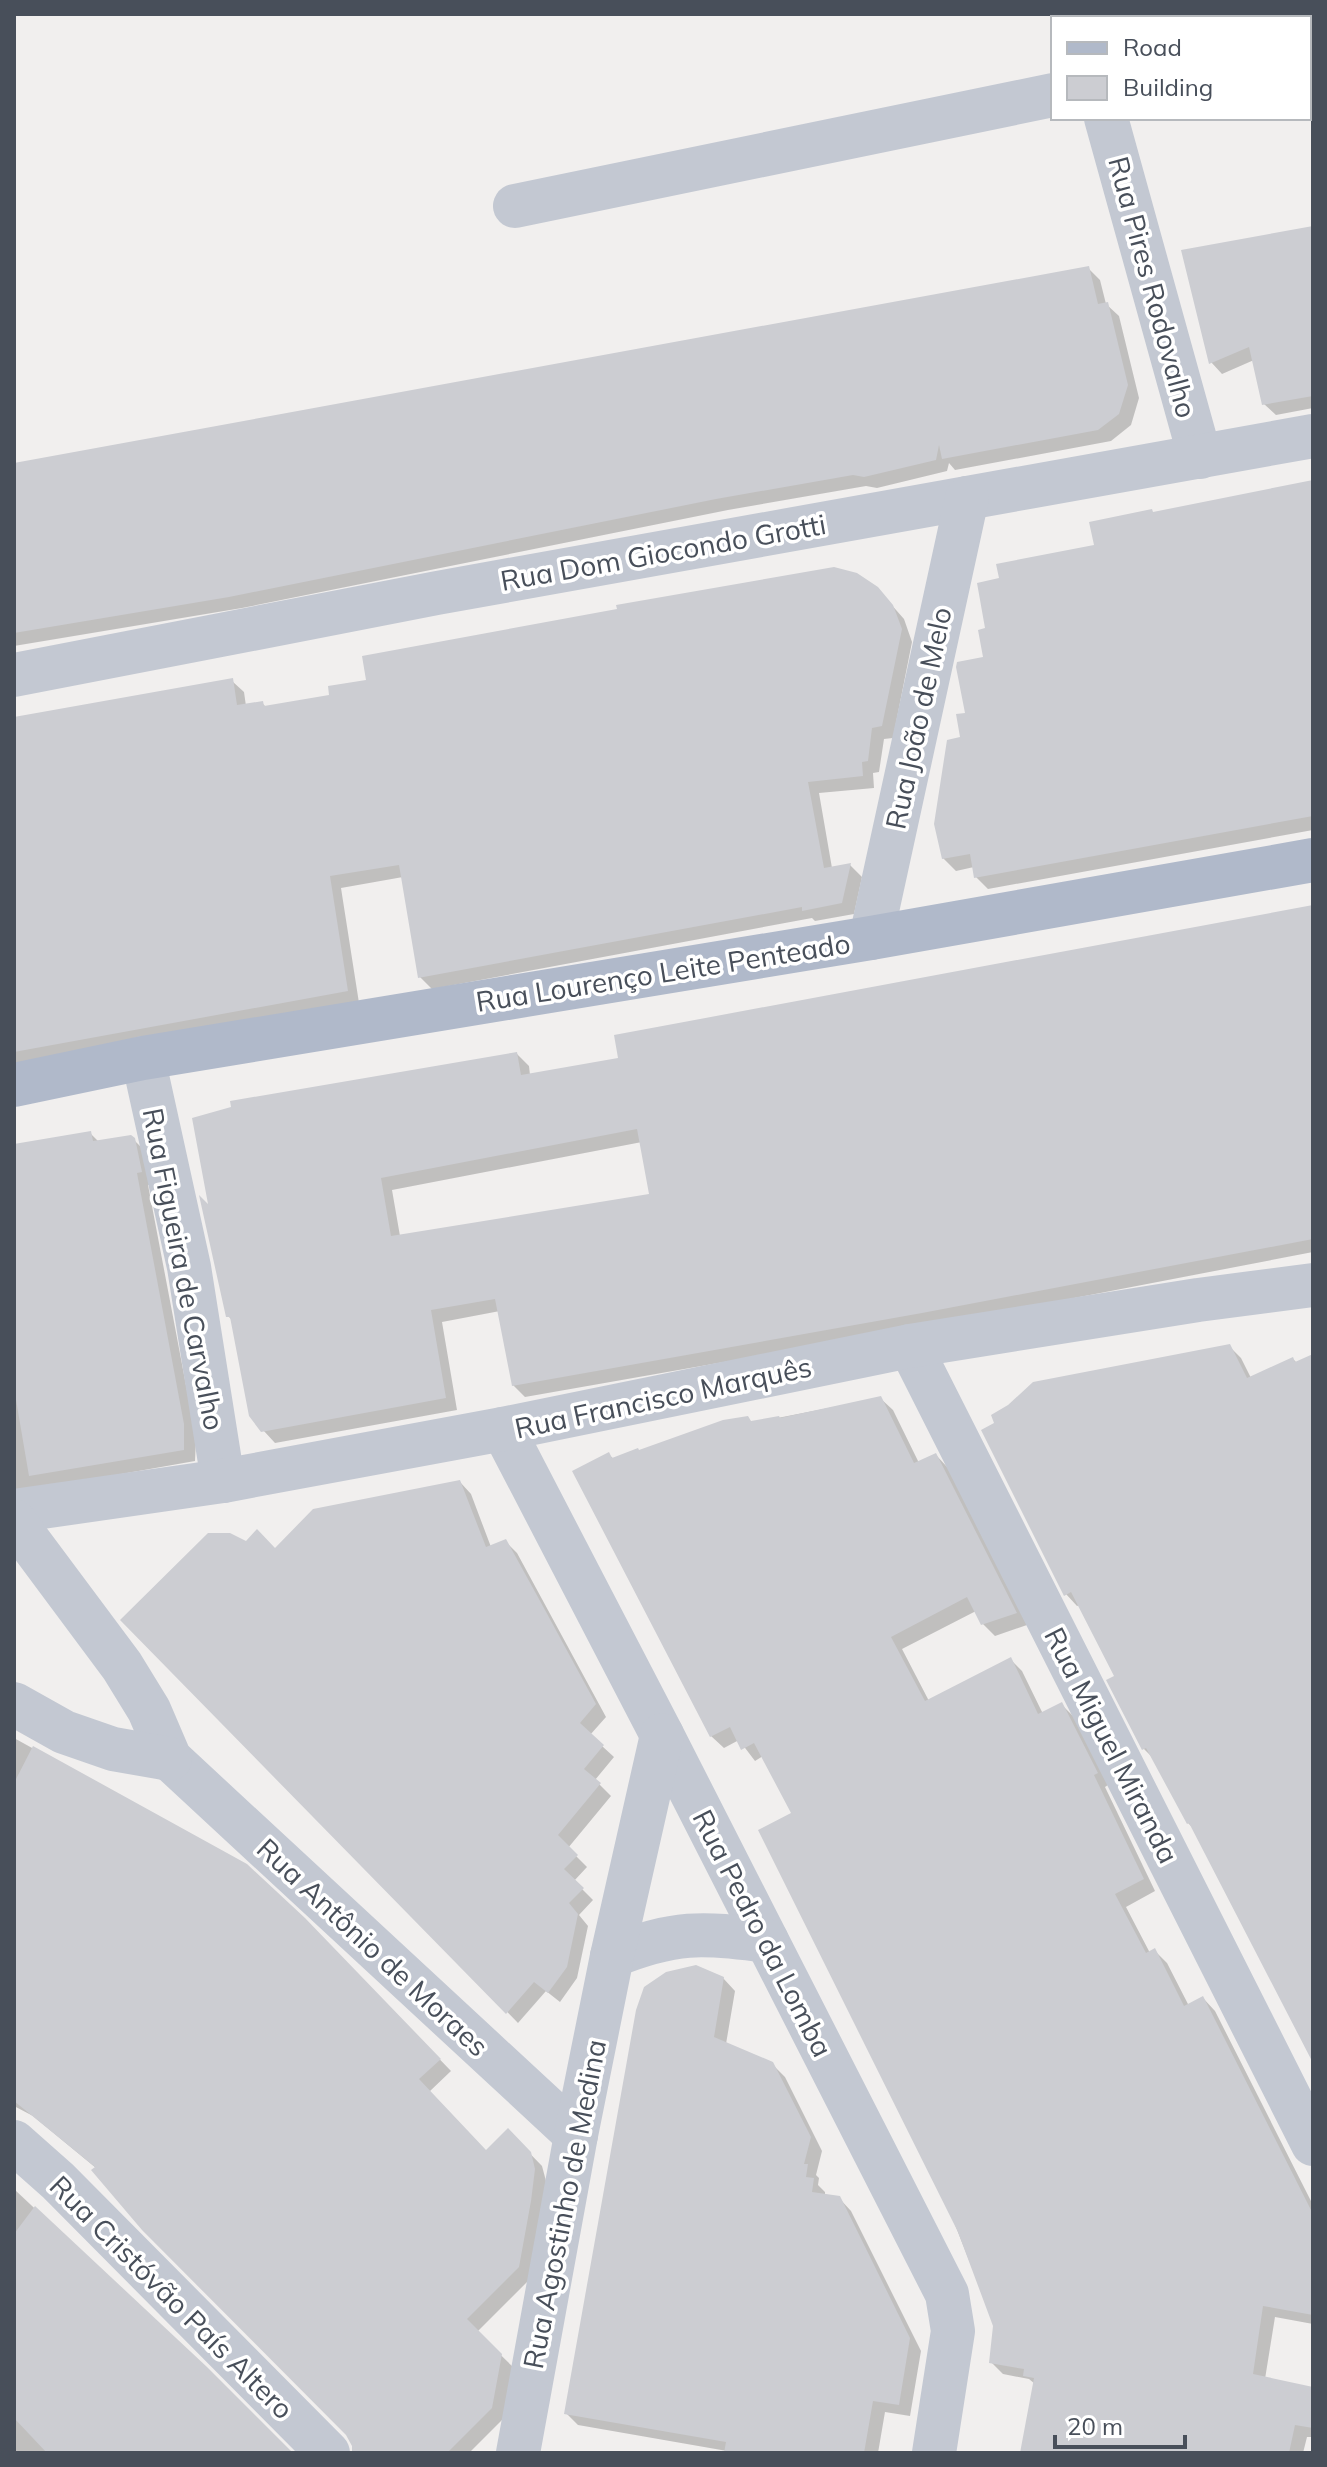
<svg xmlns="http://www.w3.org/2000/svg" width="1327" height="2467" font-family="Mulish,sans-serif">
	<rect width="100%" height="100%" fill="#f1efee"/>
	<!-- shadow -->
	<g fill="#0003" fill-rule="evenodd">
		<path d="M 1313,228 L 1313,408 L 1276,415 L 1264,404 L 1254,360 L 1222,374 L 1211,362 Z"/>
		<path d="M 1088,268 L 1100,280 L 1106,304 L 1119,316 L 1139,398 L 1131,425 L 1111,441 L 955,470 L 949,463 L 947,471 L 877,488 L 866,486 L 728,510 L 242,608 L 14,646 L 14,466 Z"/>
		<path d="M 1313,482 L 1313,830 L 988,889 L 976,877 L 974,867 L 956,871 L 943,858 L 967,714 L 986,659 L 988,630 L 1097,546 L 1154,514 Z"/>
		<path d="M 889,602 L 904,619 L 912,642 L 893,738 L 884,739 L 879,772 L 873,773 L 874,788 L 819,793 L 832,868 L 850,865 L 862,877 L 854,914 L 815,921 L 812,918 L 432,989 L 420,977 L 403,877 L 341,888 L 359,1003 L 14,1067 L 14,719 L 232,681 L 244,692 L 246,706 L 262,703 L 266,707 Z"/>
		<path d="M 1313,907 L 1313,1252 L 935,1325 L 525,1397 L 513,1385 L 500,1311 L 442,1322 L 457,1410 L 275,1443 L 263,1430 L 233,1321 L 228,1316 L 212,1209 L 517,1054 L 529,1066 L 530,1075 L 620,1059 ZM 642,1142 L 652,1196 L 400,1236 L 392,1190 Z"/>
		<path d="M 90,1133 L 99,1142 L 131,1137 L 146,1152 L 153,1184 L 148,1185 L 196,1438 L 195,1461 L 14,1493 L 14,1147 Z"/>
		<path d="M 1229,1346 L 1241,1358 L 1251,1378 L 1293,1359 L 1297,1363 L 1313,1356 L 1313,2058 L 1194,1829 L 1188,1823 L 1155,1760 L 1144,1749 L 1116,1677 L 1080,1605 L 1077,1606 L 1066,1594 Z"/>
		<path d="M 880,1398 L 893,1410 L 919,1463 L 936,1455 L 948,1468 L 1027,1625 L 995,1636 L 982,1623 L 976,1611 L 902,1649 L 929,1701 L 1010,1659 L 1022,1671 L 1043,1714 L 1061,1704 L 1074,1717 L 1108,1785 L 1105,1787 L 1155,1891 L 1126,1907 L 1150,1953 L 1155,1951 L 1167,1963 L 1189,2006 L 1203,1998 L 1215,2011 L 1313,2205 L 1313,2324 L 1275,2317 L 1265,2379 L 1313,2389 L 1313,2437 L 1307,2437 L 1303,2453 L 1022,2453 L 1035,2384 L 1029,2379 L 1003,2374 L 991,2362 L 995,2326 L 793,1814 L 763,1756 L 755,1761 L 739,1740 L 724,1748 L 711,1736 L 609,1455 L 614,1459 L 752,1423 Z"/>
		<path d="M 460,1482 L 471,1494 L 491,1547 L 506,1542 L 517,1553 L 606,1717 L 590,1735 L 614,1757 L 595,1780 L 611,1796 L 568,1848 L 587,1867 L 574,1881 L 593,1900 L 579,1915 L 588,1926 L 577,1978 L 560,2002 L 546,1991 L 518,2023 L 123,1620 L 247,1543 L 276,1550 Z"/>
		<path d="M 14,1738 L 246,1866 L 317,1932 L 451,2071 L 429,2092 L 486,2152 L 508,2131 L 542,2166 L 546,2181 L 530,2279 L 477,2332 L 513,2367 L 503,2419 L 469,2453 L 362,2453 L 347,2434 L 96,2168 L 33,2116 L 14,2106 Z"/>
		<path d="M 723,1978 L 735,1991 L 726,2044 L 772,2064 L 785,2077 L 822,2151 L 816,2175 L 819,2178 L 818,2185 L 825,2192 L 825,2196 L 839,2198 L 851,2211 L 921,2351 L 910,2416 L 885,2412 L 878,2453 L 726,2453 L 727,2451 L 578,2425 L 566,2413 Z"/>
		<path d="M 14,2189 L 205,2369 L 290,2453 L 14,2453 Z"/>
	</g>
	<!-- building -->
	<g fill="#cccdd2" fill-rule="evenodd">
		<path d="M 1313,226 L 1313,396 L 1262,405 L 1249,347 L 1209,364 L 1181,250 Z"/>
		<path d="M 1089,266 L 1098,304 L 1108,302 L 1128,385 L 1119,414 L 1098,430 L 942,459 L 939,445 L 936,460 L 864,477 L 853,475 L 716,499 L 229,597 L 14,633 L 14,463 Z"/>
		<path d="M 1313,480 L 1313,816 L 974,878 L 970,854 L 942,859 L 934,824 L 947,740 L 960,737 L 956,714 L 965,713 L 956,667 L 957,662 L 983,657 L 978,630 L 985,628 L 977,583 L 999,578 L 996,564 L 1094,545 L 1089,522 L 1152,509 L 1153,512 Z"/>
		<path d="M 834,567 L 857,573 L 878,587 L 893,605 L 902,629 L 882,726 L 872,728 L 868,761 L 862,762 L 863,776 L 808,782 L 824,868 L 851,863 L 842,903 L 802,911 L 802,907 L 418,978 L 399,865 L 330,876 L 348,991 L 14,1052 L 14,717 L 233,678 L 237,705 L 263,701 L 264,706 L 329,695 L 328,686 L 366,680 L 362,656 L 617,609 L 616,605 Z"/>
		<path d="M 1313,905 L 1313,1239 L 922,1313 L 512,1386 L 495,1299 L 431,1310 L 446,1398 L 261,1432 L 249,1416 L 230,1317 L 226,1317 L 199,1195 L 208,1204 L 192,1118 L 231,1107 L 230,1101 L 517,1052 L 521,1075 L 618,1058 L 614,1035 ZM 637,1129 L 649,1194 L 391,1236 L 381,1178 Z"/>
		<path d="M 91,1131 L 93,1141 L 131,1135 L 135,1138 L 142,1172 L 137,1173 L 184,1424 L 184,1450 L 29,1476 L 14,1388 L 14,1144 Z"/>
		<path d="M 1230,1344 L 1247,1378 L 1293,1357 L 1295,1362 L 1313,1354 L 1313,2063 L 1189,1823 L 1187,1824 L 1146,1748 L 1142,1750 L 1106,1680 L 1114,1676 L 1071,1592 L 1064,1596 L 981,1430 L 994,1423 L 991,1415 L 1008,1405 L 1033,1382 Z"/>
		<path d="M 881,1396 L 914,1463 L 936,1453 L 1017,1613 L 981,1625 L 967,1597 L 891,1637 L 925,1701 L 1011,1657 L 1038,1714 L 1062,1702 L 1098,1773 L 1094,1775 L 1144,1879 L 1115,1894 L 1146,1953 L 1155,1948 L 1184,2006 L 1203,1996 L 1313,2214 L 1313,2315 L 1263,2306 L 1253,2374 L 1313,2387 L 1313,2428 L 1295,2425 L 1289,2453 L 1020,2453 L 1034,2378 L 1023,2376 L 1024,2369 L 989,2363 L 993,2326 L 958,2232 L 758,1830 L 791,1813 L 754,1743 L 741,1750 L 730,1727 L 710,1737 L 572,1471 L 609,1452 L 612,1458 L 638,1448 L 639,1450 L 723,1420 L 748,1416 L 751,1421 L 779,1416 L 780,1418 Z"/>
		<path d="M 460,1480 L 486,1547 L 506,1539 L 545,1610 L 596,1704 L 580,1723 L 604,1745 L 584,1769 L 601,1783 L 558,1835 L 578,1855 L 564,1869 L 584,1888 L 569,1903 L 578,1914 L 567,1967 L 548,1993 L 534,1982 L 506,2014 L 120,1620 L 208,1533 L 230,1533 L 246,1541 L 257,1529 L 275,1548 L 313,1509 Z"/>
		<path d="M 33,1746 L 247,1864 L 305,1918 L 441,2059 L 419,2079 L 486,2150 L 508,2128 L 531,2152 L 535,2169 L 531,2201 L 519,2267 L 467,2319 L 502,2354 L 492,2408 L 447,2453 L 352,2453 L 352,2446 L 346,2435 L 142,2230 L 91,2170 L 95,2167 L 14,2101 L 14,1783 Z"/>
		<path d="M 696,1965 L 724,1977 L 714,2037 L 773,2062 L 811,2137 L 804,2164 L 808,2164 L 806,2177 L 814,2178 L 812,2192 L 840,2196 L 910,2338 L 899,2405 L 873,2401 L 864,2453 L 724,2453 L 726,2442 L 564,2414 L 636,2010 L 644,1987 L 666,1972 Z"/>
		<path d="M 35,2206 L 207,2367 L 293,2453 L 47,2453 L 14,2418 L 14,2234 Z"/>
	</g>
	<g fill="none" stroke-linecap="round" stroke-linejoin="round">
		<!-- minor -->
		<g stroke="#c3c8d2" stroke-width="44">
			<path d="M 1079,14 L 1080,18"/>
			<path d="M 1106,118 L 1200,457"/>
			<path d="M 515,206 L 1053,95"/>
			<path d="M 14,675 L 437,593 L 1313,436"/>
			<path d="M 871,938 L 967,498"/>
			<path d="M 143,1058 L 189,1267 L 223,1481"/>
			<path d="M 910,1346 L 1313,2144"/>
			<path d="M 503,1429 L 662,1735 L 947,2294 L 953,2331 L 934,2453"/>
			<path d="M 14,1511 L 223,1481 L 503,1429 L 910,1346 L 1198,1300 L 1313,1285"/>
			<path d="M 14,1521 L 122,1666 L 149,1710 L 170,1759 L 576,2135"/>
			<path d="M 14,1704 L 64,1732 L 113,1749 L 170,1759"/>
			<path d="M 612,1956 C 674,1931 702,1932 767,1941"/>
			<path d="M 14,2142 L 58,2181 L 328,2453"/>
			<path d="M 518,2453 L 576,2135 L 612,1956 L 662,1735"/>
		</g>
		<!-- major -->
		<path stroke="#b0b9ca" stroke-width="44" d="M 14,1085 L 143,1058 L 871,938 L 1313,860"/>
	</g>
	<g text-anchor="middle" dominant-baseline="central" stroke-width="7" stroke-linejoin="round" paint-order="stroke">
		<!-- street labels -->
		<g font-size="28" fill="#484f5a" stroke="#fff">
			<text transform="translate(1153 287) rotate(75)">Rua Pires Rodovalho</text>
			<text transform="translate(663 552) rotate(-10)">Rua Dom Giocondo Grotti</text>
			<text transform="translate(918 718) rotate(-78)">Rua João de Melo</text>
			<text transform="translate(663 972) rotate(-9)">Rua Lourenço Leite Penteado</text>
			<text transform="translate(184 1269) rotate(79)">Rua Figueira de Carvalho</text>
			<text transform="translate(663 1397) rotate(-12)">Rua Francisco Marquês</text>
			<text transform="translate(1112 1745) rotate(63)">Rua Miguel Miranda</text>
			<text transform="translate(763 1933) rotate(63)">Rua Pedro da Lomba</text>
			<text transform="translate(373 1947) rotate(43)">Rua Antônio de Moraes</text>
			<text transform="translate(564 2204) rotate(-79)">Rua Agostinho de Medina</text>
			<text transform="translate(172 2297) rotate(45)">Rua Cristóvão País Altero</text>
		</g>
	</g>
	<!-- border -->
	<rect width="1327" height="2467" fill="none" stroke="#484f5a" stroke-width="32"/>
	<!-- legend -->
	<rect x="1051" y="16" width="260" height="104" fill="#ffffff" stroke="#b6b9bd" stroke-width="2"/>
	<rect x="1067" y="42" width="40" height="12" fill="#b0b9ca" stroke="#b6b9bd" stroke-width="2"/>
	<text x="1123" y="56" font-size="24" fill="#484f5a">Road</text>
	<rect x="1067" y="76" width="40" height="24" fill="#cccdd2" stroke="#b6b9bd" stroke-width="2"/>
	<text x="1123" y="96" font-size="24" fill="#484f5a">Building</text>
	<!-- scale -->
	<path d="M1055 2435v12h130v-12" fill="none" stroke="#484f5a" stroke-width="4"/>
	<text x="1067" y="2435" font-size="24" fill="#484f5a" stroke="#ffffff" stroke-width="6" paint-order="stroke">20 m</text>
</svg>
